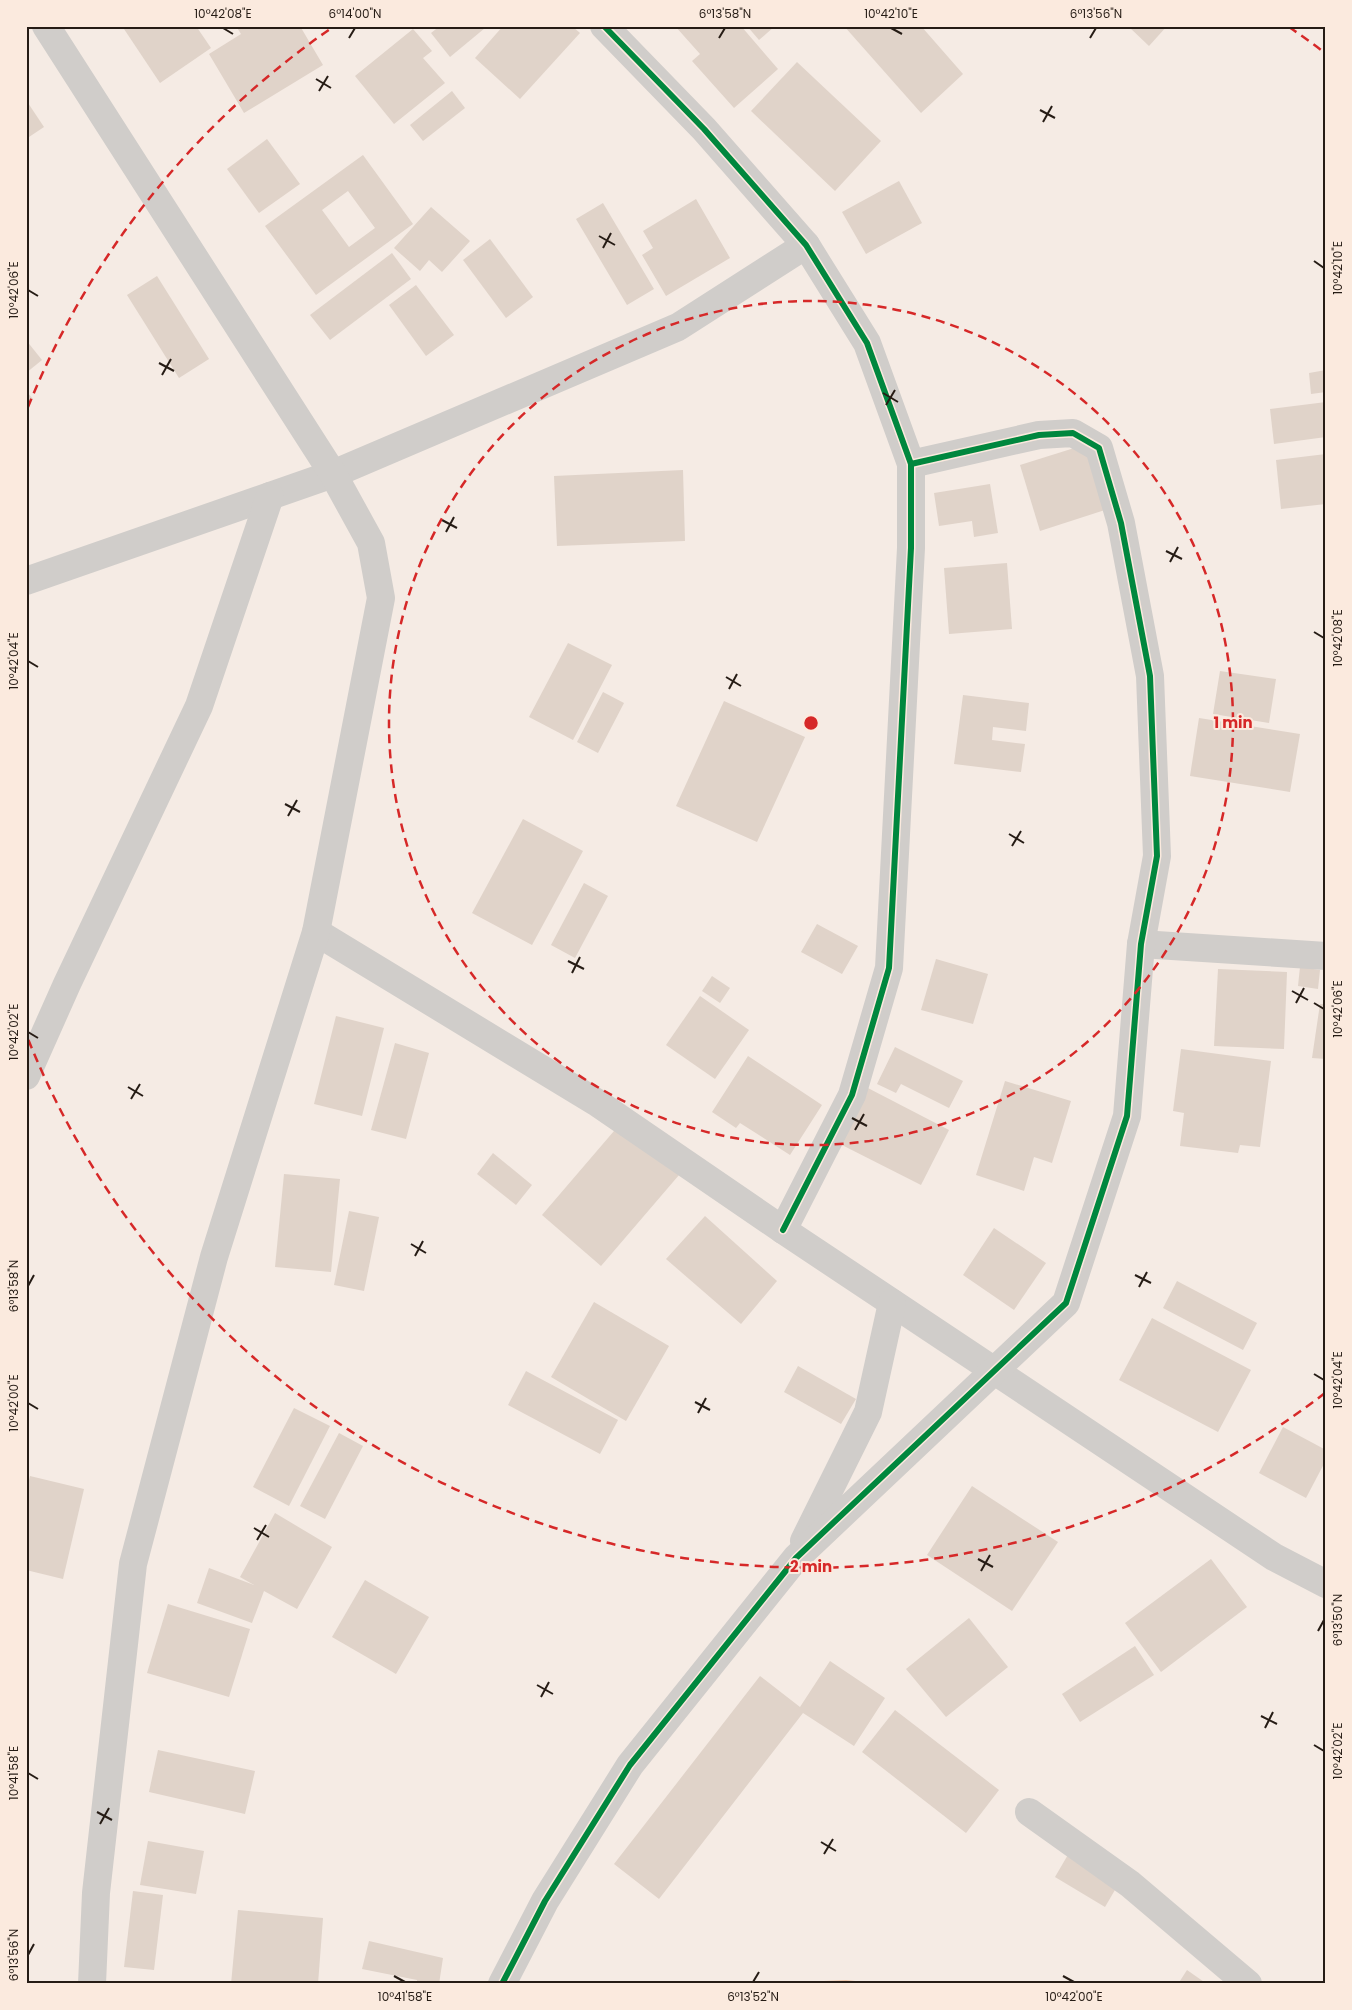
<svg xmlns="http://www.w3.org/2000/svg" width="1352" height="2010" font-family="Poppins,sans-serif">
	<rect width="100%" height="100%" fill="#f5ebe4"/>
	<!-- green -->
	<path fill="#efc7ab" d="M 846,1980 L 883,1984 L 777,1984 L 780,1983 Z"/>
	<!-- building -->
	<g fill="#e0d3c9" fill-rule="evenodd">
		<path d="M 122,26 L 196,26 L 211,48 L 160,83 Z"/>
		<path d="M 236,26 L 300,26 L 323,65 L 244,113 L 209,54 L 241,34 Z"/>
		<path d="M 440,26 L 484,26 L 485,28 L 450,57 L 431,33 Z"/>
		<path d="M 503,26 L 572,26 L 580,33 L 520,99 L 475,58 Z"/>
		<path d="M 675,26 L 741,26 L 778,69 L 734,108 L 692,61 L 700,54 Z"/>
		<path d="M 747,26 L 775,26 L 759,40 Z"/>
		<path d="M 844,26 L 921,26 L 963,74 L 921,113 Z"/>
		<path d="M 1128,26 L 1167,26 L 1149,46 Z"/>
		<path d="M 413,29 L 432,51 L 423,58 L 445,83 L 394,124 L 355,76 Z"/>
		<path d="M 797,62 L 881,141 L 835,191 L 751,111 Z"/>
		<path d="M 452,91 L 465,108 L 423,141 L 410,125 Z"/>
		<path d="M 26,100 L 44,127 L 26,139 Z"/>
		<path d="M 267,139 L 300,184 L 259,213 L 227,169 Z"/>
		<path d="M 363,155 L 413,224 L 316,295 L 265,226 ZM 348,191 L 375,228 L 349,247 L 322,210 Z"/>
		<path d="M 899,181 L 922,223 L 866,254 L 842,212 Z"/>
		<path d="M 696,199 L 730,258 L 666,296 L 642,255 L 653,248 L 643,231 Z"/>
		<path d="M 603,203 L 654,289 L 627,305 L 576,219 Z"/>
		<path d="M 431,207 L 470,241 L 442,272 L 429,260 L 420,271 L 394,248 Z"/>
		<path d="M 490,239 L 533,297 L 506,318 L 463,260 Z"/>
		<path d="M 392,253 L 411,279 L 330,340 L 310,315 Z"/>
		<path d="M 157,276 L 209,359 L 179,378 L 127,295 Z"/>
		<path d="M 416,285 L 454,335 L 426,356 L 389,305 Z"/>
		<path d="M 26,340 L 42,360 L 26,373 Z"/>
		<path d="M 1326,370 L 1326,392 L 1311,394 L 1309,373 Z"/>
		<path d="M 26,391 L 33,399 L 26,404 Z"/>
		<path d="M 1326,402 L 1326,437 L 1274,444 L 1270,409 Z"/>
		<path d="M 1087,444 L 1108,509 L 1040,531 L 1020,465 Z"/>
		<path d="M 1326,454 L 1326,504 L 1281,509 L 1276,460 Z"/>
		<path d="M 683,470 L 685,541 L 557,546 L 554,476 Z"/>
		<path d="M 990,484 L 998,533 L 974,537 L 972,521 L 939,526 L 934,493 Z"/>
		<path d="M 1007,563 L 1012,629 L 949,634 L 944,568 Z"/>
		<path d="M 568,643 L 612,665 L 573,740 L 529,717 Z"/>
		<path d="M 1220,671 L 1276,679 L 1269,723 L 1213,714 Z"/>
		<path d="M 603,692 L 624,703 L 598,753 L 577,742 Z"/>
		<path d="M 963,695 L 1029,703 L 1026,731 L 993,727 L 992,740 L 1025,744 L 1021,772 L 954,764 Z"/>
		<path d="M 724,701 L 805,737 L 757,842 L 676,806 Z"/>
		<path d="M 1199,718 L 1300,734 L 1290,792 L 1190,776 Z"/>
		<path d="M 523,819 L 583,851 L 532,945 L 472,913 Z"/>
		<path d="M 584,883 L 608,896 L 575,958 L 551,945 Z"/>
		<path d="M 817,924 L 858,946 L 842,974 L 801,952 Z"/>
		<path d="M 936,959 L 988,974 L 973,1024 L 921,1010 Z"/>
		<path d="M 1300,967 L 1320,970 L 1318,989 L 1298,986 Z"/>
		<path d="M 1218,969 L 1287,972 L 1284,1049 L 1214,1046 Z"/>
		<path d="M 712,976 L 730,988 L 720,1003 L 702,991 Z"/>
		<path d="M 700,996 L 749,1030 L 715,1079 L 666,1045 Z"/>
		<path d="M 1320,1004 L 1326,1004 L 1326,1059 L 1312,1058 Z"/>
		<path d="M 336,1016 L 384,1028 L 362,1116 L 314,1104 Z"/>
		<path d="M 395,1043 L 429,1053 L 406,1139 L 371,1130 Z"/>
		<path d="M 895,1047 L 963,1081 L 949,1108 L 901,1084 L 896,1093 L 877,1084 Z"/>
		<path d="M 1181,1049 L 1271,1061 L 1260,1147 L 1240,1145 L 1238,1153 L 1180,1146 L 1184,1113 L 1173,1111 Z"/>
		<path d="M 748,1056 L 822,1105 L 790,1155 L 740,1123 L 736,1128 L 712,1112 Z"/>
		<path d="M 1005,1081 L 1071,1101 L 1052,1163 L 1034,1157 L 1024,1191 L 976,1175 Z"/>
		<path d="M 864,1086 L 949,1130 L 921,1185 L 836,1142 Z"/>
		<path d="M 620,1124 L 679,1175 L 601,1266 L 542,1215 Z"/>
		<path d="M 493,1153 L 532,1185 L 516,1205 L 477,1174 Z"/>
		<path d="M 284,1174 L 340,1179 L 331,1272 L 275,1267 Z"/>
		<path d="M 349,1211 L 379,1217 L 364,1291 L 334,1285 Z"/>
		<path d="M 705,1216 L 777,1281 L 741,1324 L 666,1259 Z"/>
		<path d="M 994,1228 L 1046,1263 L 1014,1310 L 963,1275 Z"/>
		<path d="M 1177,1281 L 1257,1323 L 1243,1350 L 1163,1308 Z"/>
		<path d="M 594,1302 L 669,1346 L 626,1421 L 551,1377 Z"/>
		<path d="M 1152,1318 L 1251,1370 L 1218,1432 L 1119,1380 Z"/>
		<path d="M 798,1366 L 856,1399 L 841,1424 L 784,1392 Z"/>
		<path d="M 526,1371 L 618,1420 L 600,1454 L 508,1405 Z"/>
		<path d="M 294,1408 L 330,1426 L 289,1506 L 253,1487 Z"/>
		<path d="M 1283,1427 L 1326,1450 L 1326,1460 L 1306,1498 L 1259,1473 Z"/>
		<path d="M 339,1433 L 363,1446 L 325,1519 L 300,1506 Z"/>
		<path d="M 30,1476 L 84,1489 L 63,1579 L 26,1570 L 26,1492 Z"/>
		<path d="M 972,1486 L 1058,1542 L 1012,1611 L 927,1555 Z"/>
		<path d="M 275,1513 L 332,1547 L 297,1609 L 264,1591 L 252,1623 L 197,1603 L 209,1568 L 254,1585 L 240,1577 Z"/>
		<path d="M 1211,1559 L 1247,1607 L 1161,1672 L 1125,1623 Z"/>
		<path d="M 365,1580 L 429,1617 L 396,1674 L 332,1637 Z"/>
		<path d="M 168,1604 L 250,1629 L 229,1697 L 147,1673 Z"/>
		<path d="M 969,1618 L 1008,1667 L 946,1717 L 906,1669 Z"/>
		<path d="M 1135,1646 L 1154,1675 L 1080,1722 L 1062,1694 Z"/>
		<path d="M 830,1661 L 885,1698 L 854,1746 L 803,1713 L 659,1899 L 614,1864 L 760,1676 L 800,1707 Z"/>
		<path d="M 895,1710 L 999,1790 L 966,1833 L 862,1752 Z"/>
		<path d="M 158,1750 L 255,1771 L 245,1814 L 149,1792 Z"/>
		<path d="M 148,1841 L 204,1851 L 196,1894 L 140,1885 Z"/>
		<path d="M 1069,1853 L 1119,1883 L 1105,1907 L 1055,1877 Z"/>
		<path d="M 133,1891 L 163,1895 L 154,1970 L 124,1967 Z"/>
		<path d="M 238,1910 L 323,1918 L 318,1984 L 231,1984 Z"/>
		<path d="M 369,1941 L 443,1958 L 439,1984 L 417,1984 L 417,1980 L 362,1969 Z"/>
		<path d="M 1187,1970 L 1207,1984 L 1178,1984 Z"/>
	</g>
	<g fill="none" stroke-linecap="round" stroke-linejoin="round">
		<!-- street -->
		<g stroke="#d0cdca" stroke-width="28">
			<path d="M 604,26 L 704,129 L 806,245 L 867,343 L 911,464 L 911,548 L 889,968 L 852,1095 L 783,1230"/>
			<path d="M 26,581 L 333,474 L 678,327 L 806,245"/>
			<path d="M 316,932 L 596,1102 L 783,1230 L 1274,1557 L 1326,1584"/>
			<path d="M 1141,944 L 1326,956"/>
			<path d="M 26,1076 L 67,984 L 199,706 L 270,496"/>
			<path d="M 804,1541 L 868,1412 L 892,1303"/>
			<path d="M 1029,1812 L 1130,1884 L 1248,1984"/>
			<path d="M 502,1984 L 545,1901 L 630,1765 L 796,1558 L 1066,1303 L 1127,1116 L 1141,944 L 1157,856 L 1150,676 L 1121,523 L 1099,448 L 1073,433 L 1039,435 L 911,464"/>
		</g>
		<!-- secondary -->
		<path stroke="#d0cdca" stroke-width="28" d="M 46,26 L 333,474 L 371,543 L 381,598 L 316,932 L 214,1257 L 133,1564 L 96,1893 L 92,1984"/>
		<!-- cycleway casing -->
		<g stroke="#fbeade" stroke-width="9">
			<g id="cycleway">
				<path d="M 604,26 L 704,129 L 806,245 L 867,343 L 911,464 L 911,548 L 889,968 L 852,1095 L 783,1230"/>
				<path d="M 502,1984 L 545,1901 L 630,1765 L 796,1558 L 1066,1303 L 1127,1116 L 1141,944 L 1157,856 L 1150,676 L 1121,523 L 1099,448 L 1073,433 L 1039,435 L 911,464"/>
			</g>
		</g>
		<!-- cycleway -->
		<use href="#cycleway" stroke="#00873e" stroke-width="6"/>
	</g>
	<!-- ticks -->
	<path fill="none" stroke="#261c15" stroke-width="2" d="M 223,28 L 233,34M 891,28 L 902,34M 349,38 L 355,28M 719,38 L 725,28M 1090,38 L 1096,28M 316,79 L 331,88M 319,91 L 328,76M 1040,110 L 1055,118M 1043,122 L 1052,106M 599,236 L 615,245M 603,248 L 611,233M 1314,261 L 1324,268M 28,290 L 38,296M 159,363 L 174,371M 162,375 L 171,359M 883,393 L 898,402M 886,405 L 895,390M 442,520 L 457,528M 446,532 L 454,517M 1166,551 L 1182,559M 1170,562 L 1178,547M 1314,632 L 1324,638M 28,661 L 38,667M 726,677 L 741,686M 729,689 L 737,674M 285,804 L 300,812M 288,816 L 297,800M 1009,834 L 1024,843M 1012,846 L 1021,831M 568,961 L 584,969M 572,973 L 580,957M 1292,991 L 1308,1000M 1296,1003 L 1304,988M 1314,1003 L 1324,1009M 28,1032 L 38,1038M 128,1087 L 143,1096M 131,1099 L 140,1084M 852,1118 L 867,1126M 855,1130 L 864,1114M 411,1244 L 426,1253M 415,1256 L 423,1241M 1135,1275 L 1151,1283M 28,1286 L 34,1275M 1139,1287 L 1147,1272M 1314,1374 L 1324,1380M 695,1402 L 710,1410M 28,1403 L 38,1409M 698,1413 L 706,1398M 254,1528 L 269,1537M 257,1540 L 266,1525M 978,1559 L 993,1567M 981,1571 L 990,1555M 1318,1631 L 1324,1620M 537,1685 L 553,1694M 541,1697 L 549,1682M 1261,1716 L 1277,1724M 1265,1728 L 1273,1712M 1314,1745 L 1324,1751M 28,1773 L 38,1779M 97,1812 L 112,1820M 100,1824 L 109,1808M 821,1842 L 836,1851M 824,1854 L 833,1839M 28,1955 L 34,1944M 394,1976 L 405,1982M 1063,1976 L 1074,1982M 753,1982 L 759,1972"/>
	<!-- distance rings -->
	<g fill="none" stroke="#d62828" stroke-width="2.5" stroke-dasharray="9 6">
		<circle cx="811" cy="723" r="422"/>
		<path d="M1325 1393A844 844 0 0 1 28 1039M28 407A844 844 0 0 1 333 27M1289 27A844 844 0 0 1 1325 53"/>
	</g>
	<circle cx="811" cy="723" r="8" fill="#d62828" stroke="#fbeade" stroke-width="2.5"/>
	<g font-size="15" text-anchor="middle" font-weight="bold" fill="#d62828" stroke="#fbeade" stroke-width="4" stroke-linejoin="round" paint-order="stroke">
		<text x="1233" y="728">1 min</text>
		<text x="811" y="1572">2 min</text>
	</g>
	<!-- border -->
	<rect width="1352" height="2010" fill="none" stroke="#fbeade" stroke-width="55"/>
	<rect x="28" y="28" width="1296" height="1954" fill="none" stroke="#261c15" stroke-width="2"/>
	<g font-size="12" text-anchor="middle" fill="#261c15">
		<text x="223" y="18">10°42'08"E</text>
		<text x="355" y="18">6°14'00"N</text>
		<text x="725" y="18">6°13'58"N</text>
		<text x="891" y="18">10°42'10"E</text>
		<text x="1096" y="18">6°13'56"N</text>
		<text transform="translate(1338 268) rotate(-90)" y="4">10°42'10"E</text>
		<text transform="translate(14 290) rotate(-90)" y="4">10°42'06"E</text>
		<text transform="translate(1338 638) rotate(-90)" y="4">10°42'08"E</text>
		<text transform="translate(14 661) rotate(-90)" y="4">10°42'04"E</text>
		<text transform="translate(1338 1009) rotate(-90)" y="4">10°42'06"E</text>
		<text transform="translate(14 1032) rotate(-90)" y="4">10°42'02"E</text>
		<text transform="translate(14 1286) rotate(-90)" y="4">6°13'58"N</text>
		<text transform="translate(1338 1380) rotate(-90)" y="4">10°42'04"E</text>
		<text transform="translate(14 1403) rotate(-90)" y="4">10°42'00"E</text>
		<text transform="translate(1338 1620) rotate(-90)" y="4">6°13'50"N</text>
		<text transform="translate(1338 1751) rotate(-90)" y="4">10°42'02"E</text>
		<text transform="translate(14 1773) rotate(-90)" y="4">10°41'58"E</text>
		<text transform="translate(14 1955) rotate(-90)" y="4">6°13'56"N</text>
		<text x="405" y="2001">10°41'58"E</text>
		<text x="753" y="2001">6°13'52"N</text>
		<text x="1074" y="2001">10°42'00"E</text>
	</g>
</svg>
